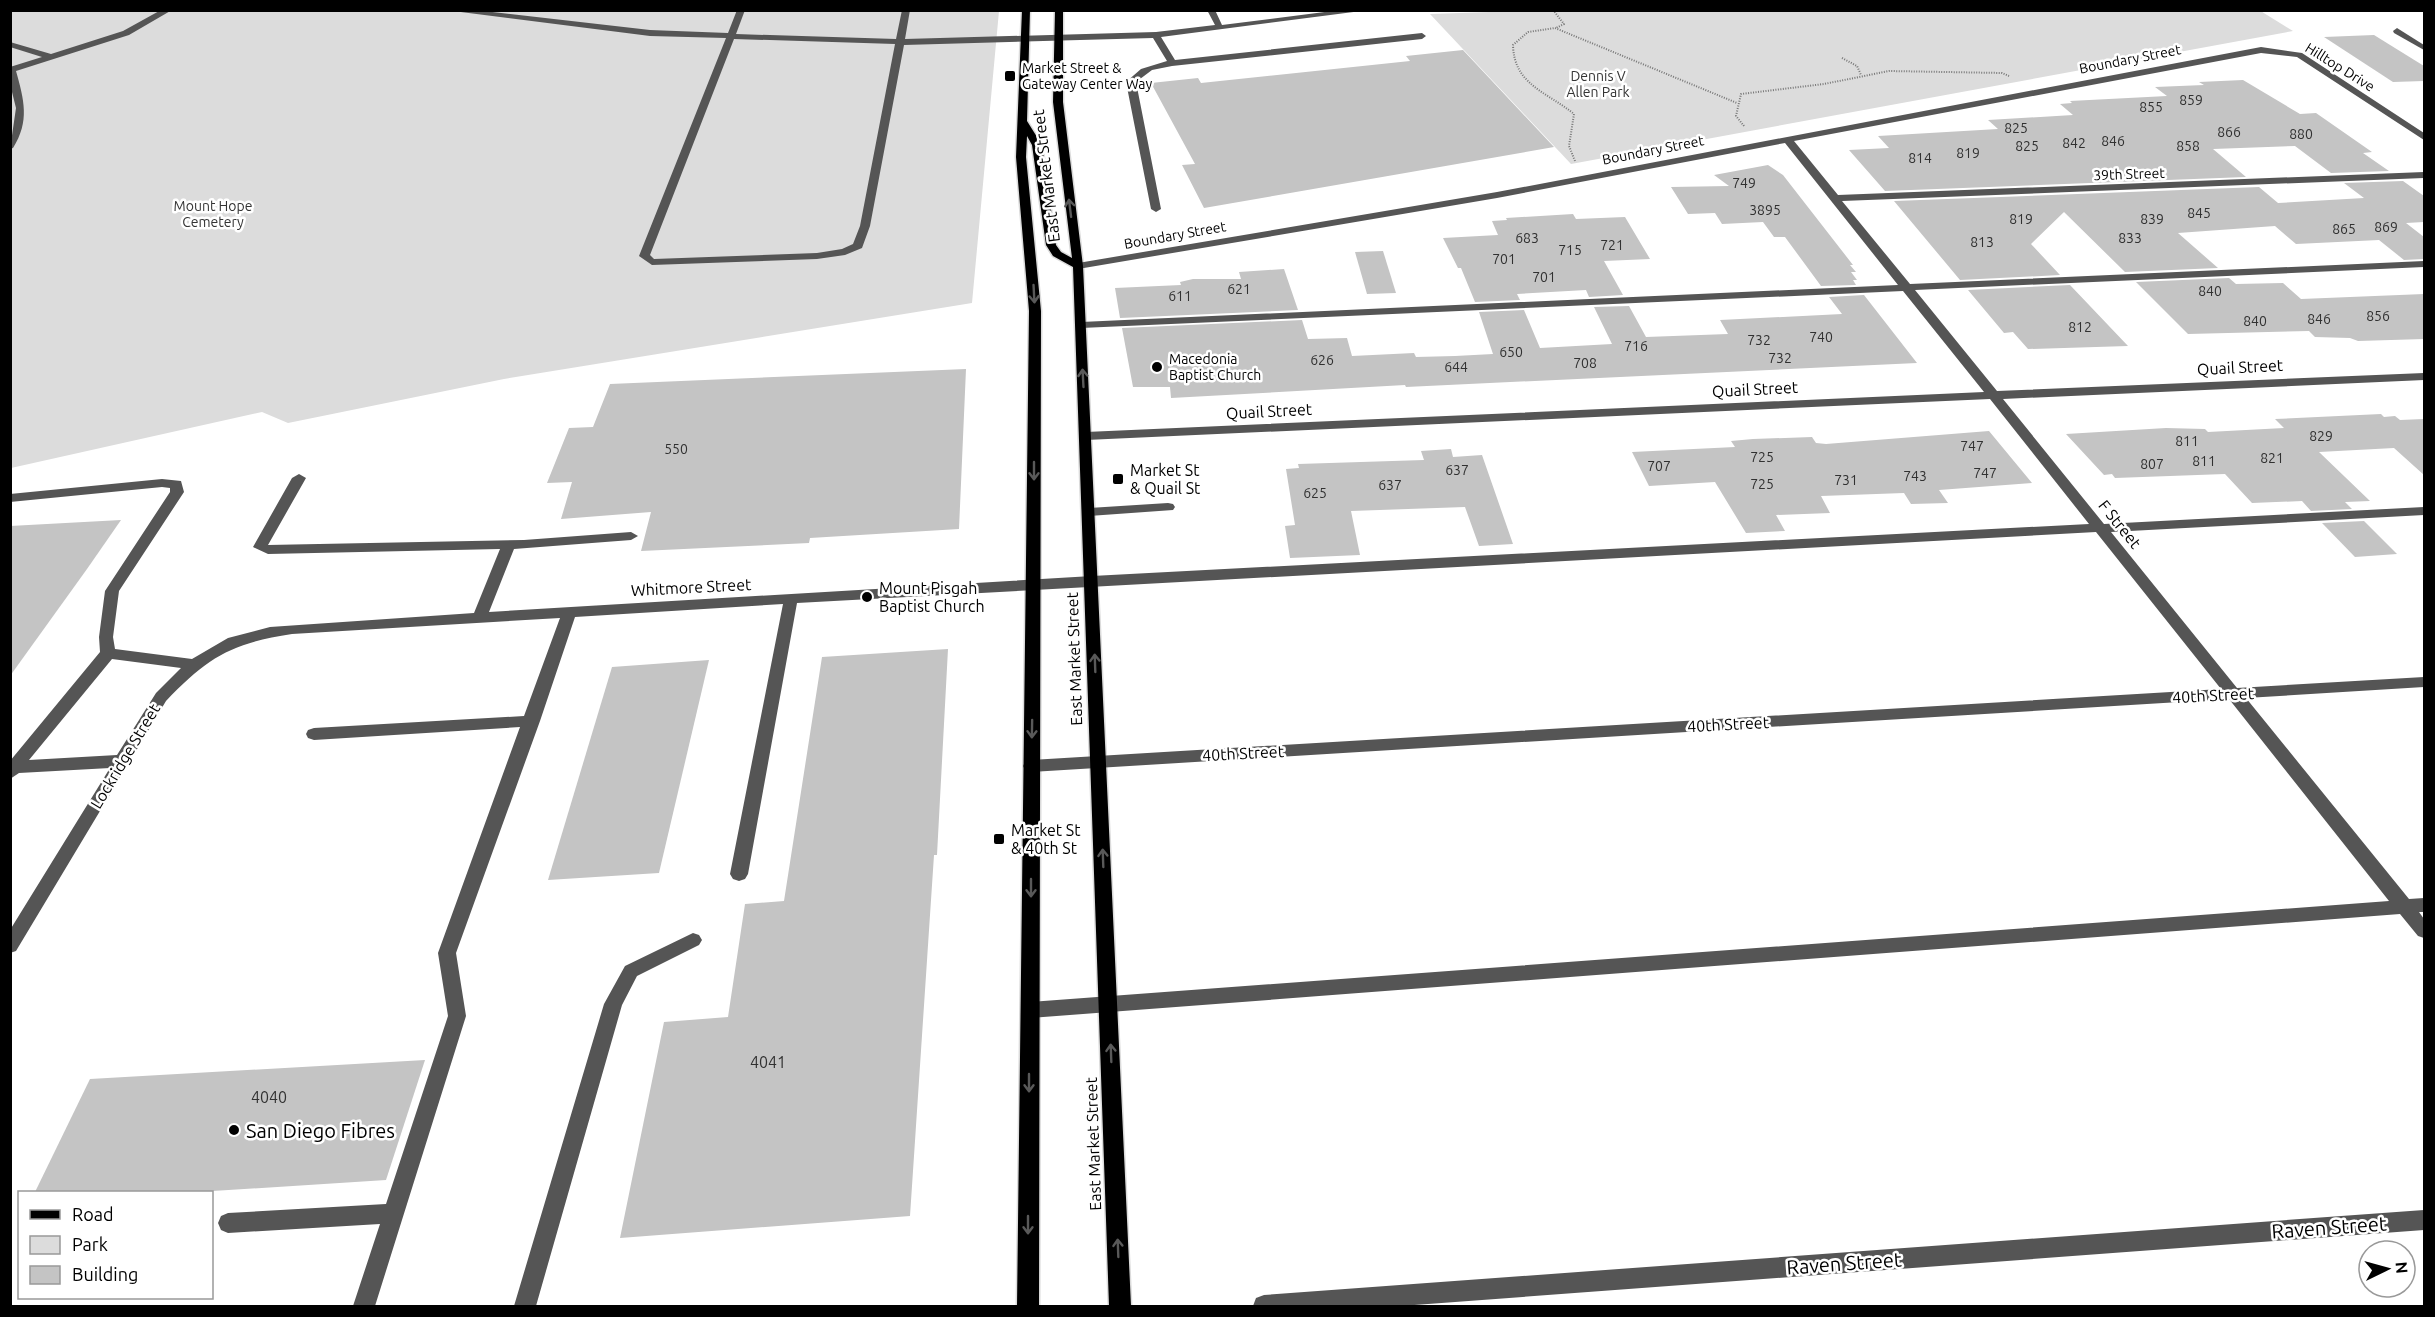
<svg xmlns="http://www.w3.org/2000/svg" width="2435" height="1317" font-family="Ubuntu,sans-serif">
	<rect width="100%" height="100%" fill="#fff"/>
	<!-- green -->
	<g fill="#dcdcdc">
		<path d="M 1544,10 L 2259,10 L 2293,31 L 1571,164 L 1430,14 Z"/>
		<path d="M 10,11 L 999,11 L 972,303 L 504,379 L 288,423 L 262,412 L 11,468 Z"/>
	</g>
	<!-- building -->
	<g fill="#c4c4c4">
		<path d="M 2374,35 L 2424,66 L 2424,81 L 2393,82 L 2324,37 Z"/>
		<path d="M 1463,50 L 1554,147 L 1204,208 L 1182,165 L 1195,164 L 1151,83 L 1198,78 L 1201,83 L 1410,61 L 1406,56 Z"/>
		<path d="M 2243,80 L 2300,114 L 2316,113 L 2372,152 L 2363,153 L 2389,171 L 2331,173 L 2295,146 L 2213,149 L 2246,177 L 1885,191 L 1849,150 L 1889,148 L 1878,136 L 1998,129 L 1988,120 L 2073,115 L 2060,104 L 2072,103 L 2070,101 L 2167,96 L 2155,87 L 2204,85 L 2199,82 Z"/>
		<path d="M 1768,165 L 1783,175 L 1853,265 L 1850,265 L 1856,272 L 1851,272 L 1857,280 L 1853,280 L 1856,285 L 1821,286 L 1785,237 L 1774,237 L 1763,222 L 1722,224 L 1715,213 L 1688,214 L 1671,187 L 1729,186 L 1714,175 Z"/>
		<path d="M 2403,181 L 2424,196 L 2424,222 L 2406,223 L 2424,237 L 2424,259 L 2404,260 L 2379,240 L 2296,244 L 2275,226 L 2178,233 L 2218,268 L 2125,272 L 2064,212 L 2031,244 L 2060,275 L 1960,280 L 1894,201 L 2259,187 L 2278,203 L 2364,198 L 2344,183 Z"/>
		<path d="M 1573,214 L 1576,219 L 1625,217 L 1650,259 L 1604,261 L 1623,295 L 1589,297 L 1586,290 L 1517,294 L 1520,300 L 1475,302 L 1461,268 L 1458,268 L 1443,238 L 1498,235 L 1492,221 L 1507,220 L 1506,218 Z"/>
		<path d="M 1383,251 L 1396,293 L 1367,294 L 1355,252 Z"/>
		<path d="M 1284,269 L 1298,310 L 1120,318 L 1115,288 L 1181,285 L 1180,282 L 1193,279 L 1241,279 L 1239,272 Z"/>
		<path d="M 2229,278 L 2236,284 L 2283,283 L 2301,299 L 2424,294 L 2424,339 L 2358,341 L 2350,338 L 2315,337 L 2309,331 L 2188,334 L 2136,282 Z"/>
		<path d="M 2070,285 L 2128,346 L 2028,349 L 2013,332 L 2004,333 L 1968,290 Z"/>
		<path d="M 1864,295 L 1917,363 L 1406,387 L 1405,385 L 1171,398 L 1170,387 L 1133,387 L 1122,328 L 1302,320 L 1308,339 L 1347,338 L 1352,356 L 1414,353 L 1416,357 L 1455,356 L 1493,354 L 1479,312 L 1524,310 L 1540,348 L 1612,344 L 1594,307 L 1629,306 L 1646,337 L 1728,334 L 1720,320 L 1842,314 L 1829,297 Z"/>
		<path d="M 966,369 L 959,529 L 810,538 L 809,543 L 641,551 L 651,512 L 561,519 L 572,482 L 547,483 L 569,428 L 593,427 L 610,384 Z"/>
		<path d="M 2381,414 L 2384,417 L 2395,416 L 2400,420 L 2424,419 L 2424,475 L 2394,448 L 2319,452 L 2370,501 L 2345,502 L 2352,509 L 2311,511 L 2302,501 L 2252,503 L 2225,474 L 2115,478 L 2112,474 L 2104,475 L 2066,434 L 2166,428 L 2205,429 L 2208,432 L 2284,428 L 2275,419 Z"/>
		<path d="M 1989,431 L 2032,483 L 1939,490 L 1948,503 L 1911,504 L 1904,493 L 1821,496 L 1830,513 L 1776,515 L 1785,531 L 1746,533 L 1715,482 L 1649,486 L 1632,452 L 1735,447 L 1731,441 L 1753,439 L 1812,437 L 1816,443 L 1826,444 Z"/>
		<path d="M 1451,449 L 1453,457 L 1482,455 L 1513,544 L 1479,546 L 1465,507 L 1351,511 L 1360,555 L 1290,558 L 1285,526 L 1295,525 L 1286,469 L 1299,468 L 1298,464 L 1424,460 L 1421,451 Z"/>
		<path d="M 121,520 L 87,569 L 10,676 L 10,526 Z"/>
		<path d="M 2364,521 L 2397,554 L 2355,557 L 2322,523 Z"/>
		<path d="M 948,649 L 937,855 L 934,855 L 910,1216 L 620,1238 L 664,1022 L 728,1017 L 745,904 L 784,901 L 822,657 Z"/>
		<path d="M 709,660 L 659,873 L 548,880 L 612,667 Z"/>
		<path d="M 425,1060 L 386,1180 L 197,1192 L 35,1192 L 90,1079 Z"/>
	</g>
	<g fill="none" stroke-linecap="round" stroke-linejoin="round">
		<!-- major casing -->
		<g stroke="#dbdbdb" stroke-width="3">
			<path id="major" d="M 1022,10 L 1030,10 L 1027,121 L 1042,145 L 1056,245 L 1061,252 L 1072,258 L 1053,102 L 1055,10 L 1063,10 L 1063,102 L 1083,266 L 1131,1306 L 1109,1306 L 1073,267 L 1053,256 L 1046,245 L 1032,145 L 1027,136 L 1026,157 L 1041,311 L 1039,1306 L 1017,1306 L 1029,311 L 1016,157 Z"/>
		</g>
		<!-- path -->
		<g stroke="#777" stroke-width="2" stroke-dasharray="1 1.5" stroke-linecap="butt">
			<path d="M 1553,10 L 1564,24 L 1556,28"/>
			<path d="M 1842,58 L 1857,66 L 1861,75"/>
			<path d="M 1744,126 L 1736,116 L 1741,94 L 1824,84 L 1889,71 L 2002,73 L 2009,76"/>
			<path d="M 1575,161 L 1569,146 L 1574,114 C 1547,92 1514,85 1513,45 L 1528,32 L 1555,28 L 1737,103"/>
		</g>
		<!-- minor -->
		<g fill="#555" fill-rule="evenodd">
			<path d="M 161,10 L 172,10 L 129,35 L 16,71 C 24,100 30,121 13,148 L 10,149 L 16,108 L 10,84 L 10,67 L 42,57 L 10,47 L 10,42 L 51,54 L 123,31 Z"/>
			<path d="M 445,10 L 475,10 L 650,30 L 728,33 L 737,10 L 745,10 L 736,34 L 896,39 L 902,10 L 910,10 L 905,39 L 1156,32 L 1215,25 L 1207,10 L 1215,10 L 1222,25 L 1340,10 L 1369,10 L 1161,37 L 1175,60 L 1422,33 L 1426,36 L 1422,39 L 1172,66 L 1152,70 L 1136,82 L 1161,209 L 1156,212 L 1151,209 L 1126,82 L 1141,69 L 1167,61 L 1153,38 L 904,45 L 870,226 L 862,248 L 845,255 L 817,259 L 652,265 L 639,256 L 726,38 L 650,36 ZM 734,39 L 895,44 L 860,226 L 853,244 L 842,249 L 817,253 L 654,259 L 650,255 Z"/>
			<path d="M 2397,28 L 2424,45 L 2424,50 L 2394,33 L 2393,31 Z"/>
			<path d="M 2261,47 L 2302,53 L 2424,133 L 2424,140 L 2297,57 L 2261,53 L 1794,141 L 1838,195 L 2424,172 L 2424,178 L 1842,201 L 1910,284 L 2424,261 L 2424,267 L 1915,290 L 1997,391 L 2424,373 L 2424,380 L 2003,399 L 2104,524 L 2424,507 L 2424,515 L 2111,532 L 2237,688 L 2424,677 L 2424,687 L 2246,698 L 2409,899 L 2424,898 L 2424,912 L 2419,912 L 2424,919 L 2424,938 L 2418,936 L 2400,914 L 1030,1018 L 1023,1016 L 1021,1010 L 1023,1004 L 1030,1002 L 2389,901 L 2229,699 L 1031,772 L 1025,770 L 1023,766 L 1025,762 L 1031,760 L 2221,689 L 2096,532 L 797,603 L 748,874 L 745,879 L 739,881 L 733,879 L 730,874 L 783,604 L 575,617 L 540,721 L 456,953 L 466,1016 L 375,1306 L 353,1306 L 380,1224 L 228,1233 L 221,1230 L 218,1223 L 221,1216 L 228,1213 L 386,1204 L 448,1016 L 438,953 L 520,727 L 314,740 L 308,738 L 306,734 L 308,730 L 314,728 L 524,716 L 560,618 L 292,634 C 232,643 208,657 166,701 L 16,951 L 10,953 L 10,930 L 110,768 L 19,773 L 10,779 L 10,761 L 100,652 L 99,637 L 105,591 L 170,492 L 170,488 L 162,487 L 10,502 L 10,494 L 162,479 L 181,481 L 184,492 L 119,591 L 113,637 L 115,649 L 192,659 L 228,638 L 270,627 L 474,613 L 500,549 L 268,554 L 253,547 L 292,478 L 299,474 L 306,478 L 268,545 L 524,540 L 631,532 L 638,536 L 631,540 L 514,549 L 489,612 L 1092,576 L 2089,524 L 1990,399 L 1086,440 L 1080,436 L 1086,432 L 1984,392 L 1903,291 L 1081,328 L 1075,325 L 1081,322 L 1898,285 L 1785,143 L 1497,198 L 1078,269 L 1073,266 L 1078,263 L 1497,192 ZM 112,659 L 181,668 L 156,693 L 117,755 L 29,760 Z"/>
			<path d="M 1168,503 L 1173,504 L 1175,507 L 1173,510 L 1089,516 L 1082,512 L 1089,508 Z"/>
			<path d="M 693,933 L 699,935 L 702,940 L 699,945 L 637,976 L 622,1005 L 536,1306 L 514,1306 L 604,1004 L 625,966 Z"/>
			<path d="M 2424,1210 L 2424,1230 L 1401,1306 L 1253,1306 L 1256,1298 L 1264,1295 Z"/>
		</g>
		<!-- major -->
		<use href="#major" fill="#000" fill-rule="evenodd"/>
	</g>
	<!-- one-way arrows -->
	<defs><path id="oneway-shaft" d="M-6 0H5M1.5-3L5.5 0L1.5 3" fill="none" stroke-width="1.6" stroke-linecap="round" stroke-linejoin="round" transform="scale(1.5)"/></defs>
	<g stroke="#595959">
		<use href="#oneway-shaft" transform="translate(1070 208) rotate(-97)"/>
		<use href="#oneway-shaft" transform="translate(1034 294) rotate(87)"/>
		<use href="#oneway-shaft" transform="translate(1083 378) rotate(-93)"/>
		<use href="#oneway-shaft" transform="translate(1034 471) rotate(90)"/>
		<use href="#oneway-shaft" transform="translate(1095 663) rotate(-92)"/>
		<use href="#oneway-shaft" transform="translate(1032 729) rotate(91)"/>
		<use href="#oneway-shaft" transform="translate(1103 858) rotate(-92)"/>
		<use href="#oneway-shaft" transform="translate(1031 888) rotate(90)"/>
		<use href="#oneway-shaft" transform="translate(1111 1053) rotate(-92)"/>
		<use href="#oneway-shaft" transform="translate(1029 1083) rotate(90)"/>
		<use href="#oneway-shaft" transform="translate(1028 1225) rotate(90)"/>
		<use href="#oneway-shaft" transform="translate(1118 1248) rotate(-92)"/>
	</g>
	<!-- markers -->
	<g fill="#000" stroke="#fff" stroke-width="2">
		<rect x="1004" y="70" width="12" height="12" rx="3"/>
		<circle cx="1157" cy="367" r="6"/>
		<rect x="1112" y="473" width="12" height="12" rx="3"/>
		<circle cx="867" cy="597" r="6"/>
		<rect x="993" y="833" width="12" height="12" rx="3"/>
		<circle cx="234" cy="1130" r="6"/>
	</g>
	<g text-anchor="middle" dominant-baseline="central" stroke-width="5" stroke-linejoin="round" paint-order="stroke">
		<!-- far-street labels -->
		<g font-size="14" fill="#000" stroke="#fff">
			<text transform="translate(2130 59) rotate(-11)">Boundary Street</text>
			<text transform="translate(2340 67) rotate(32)">Hilltop Drive</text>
			<text transform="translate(1653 150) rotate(-11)">Boundary Street</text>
			<text transform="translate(2129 174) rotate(-2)">39th Street</text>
			<text transform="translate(1175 235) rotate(-10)">Boundary Street</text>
		</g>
		<!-- far-poi labels -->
		<g font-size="14" fill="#000" stroke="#fff" text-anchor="start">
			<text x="1022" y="68">Market Street &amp;<tspan x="1022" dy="16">Gateway Center Way</tspan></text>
			<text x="1169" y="359">Macedonia<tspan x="1169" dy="16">Baptist Church</tspan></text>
		</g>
		<!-- far-park labels -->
		<g font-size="14" fill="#333" stroke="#fff">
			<text x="1598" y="76">Dennis V<tspan x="1598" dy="16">Allen Park</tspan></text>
			<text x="213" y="206">Mount Hope<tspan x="213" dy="16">Cemetery</tspan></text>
		</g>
		<!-- number labels -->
		<g font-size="14" fill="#313131">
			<text x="2191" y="100">859</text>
			<text x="2151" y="107">855</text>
			<text x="2016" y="128">825</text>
			<text x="2229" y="132">866</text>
			<text x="2301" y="134">880</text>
			<text x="2113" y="141">846</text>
			<text x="2074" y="143">842</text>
			<text x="2027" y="146">825</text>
			<text x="2188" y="146">858</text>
			<text x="1968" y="153">819</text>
			<text x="1920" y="158">814</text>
			<text x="1744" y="183">749</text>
			<text x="1765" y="210">3895</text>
			<text x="2199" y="213">845</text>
			<text x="2021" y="219">819</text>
			<text x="2152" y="219">839</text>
			<text x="2386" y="227">869</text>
			<text x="2344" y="229">865</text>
			<text x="1527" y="238">683</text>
			<text x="2130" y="238">833</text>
			<text x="1982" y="242">813</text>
			<text x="1612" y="245">721</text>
			<text x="1570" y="250">715</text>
			<text x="1504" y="259">701</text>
			<text x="1544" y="277">701</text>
			<text x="1239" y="289">621</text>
			<text x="2210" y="291">840</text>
			<text x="1180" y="296">611</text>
			<text x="2378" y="316">856</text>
			<text x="2319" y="319">846</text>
			<text x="2255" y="321">840</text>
			<text x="2080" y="327">812</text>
			<text x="1821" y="337">740</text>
			<text x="1759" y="340">732</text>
			<text x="1636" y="346">716</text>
			<text x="1511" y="352">650</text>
			<text x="1780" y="358">732</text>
			<text x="1322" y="360">626</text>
			<text x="1585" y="363">708</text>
			<text x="1456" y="367">644</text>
			<text x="2321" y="436">829</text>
			<text x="2187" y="441">811</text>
			<text x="1972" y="446">747</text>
			<text x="676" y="449">550</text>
			<text x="1762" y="457">725</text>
			<text x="2272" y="458">821</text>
			<text x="2204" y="461">811</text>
			<text x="2152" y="464">807</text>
			<text x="1659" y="466">707</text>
			<text x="1457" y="470">637</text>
			<text x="1985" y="473">747</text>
			<text x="1915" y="476">743</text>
			<text x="1846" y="480">731</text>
			<text x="1762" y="484">725</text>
			<text x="1390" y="485">637</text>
			<text x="1315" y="493">625</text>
		</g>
		<!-- street labels -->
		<g font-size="16" fill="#000" stroke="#fff">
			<text transform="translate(1046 176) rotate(-97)">East Market Street</text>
			<text transform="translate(2240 367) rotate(-3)">Quail Street</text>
			<text transform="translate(1755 389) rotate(-3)">Quail Street</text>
			<text transform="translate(1269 411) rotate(-3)">Quail Street</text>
			<text transform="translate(2120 524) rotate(51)">F Street</text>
			<text transform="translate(691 587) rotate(-3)">Whitmore Street</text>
			<text transform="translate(1074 659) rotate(-92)">East Market Street</text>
			<text transform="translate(2213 695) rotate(-3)">40th Street</text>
			<text transform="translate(1728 724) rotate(-3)">40th Street</text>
			<text transform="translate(1243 753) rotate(-3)">40th Street</text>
			<text transform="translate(125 756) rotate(-59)">Lockridge Street</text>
			<text transform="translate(1093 1144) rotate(-92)">East Market Street</text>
		</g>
		<!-- poi labels -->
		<g font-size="16" fill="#000" stroke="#fff" text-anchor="start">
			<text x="1130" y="470">Market St<tspan x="1130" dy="18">&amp; Quail St</tspan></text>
			<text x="879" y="588">Mount Pisgah<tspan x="879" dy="18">Baptist Church</tspan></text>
			<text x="1011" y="830">Market St<tspan x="1011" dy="18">&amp; 40th St</tspan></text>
		</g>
		<!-- near-number labels -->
		<g font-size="16" fill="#313131">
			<text x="768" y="1062">4041</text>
			<text x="269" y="1097">4040</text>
		</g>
		<!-- near-poi labels -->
		<g font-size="20" fill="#000" stroke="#fff" text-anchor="start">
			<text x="246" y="1130">San Diego Fibres</text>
		</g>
		<!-- near-street labels -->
		<g font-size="20" fill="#000" stroke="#fff">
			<text transform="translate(2329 1227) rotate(-4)">Raven Street</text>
			<text transform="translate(1844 1263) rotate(-4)">Raven Street</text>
		</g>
	</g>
	<!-- border -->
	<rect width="2435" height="1317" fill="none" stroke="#000000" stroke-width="24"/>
	<!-- legend -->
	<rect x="18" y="1191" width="195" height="108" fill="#ffffff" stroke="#999999" stroke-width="1.5"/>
	<rect x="30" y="1210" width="30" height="9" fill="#000000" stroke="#999999" stroke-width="1.5"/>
	<text x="72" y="1221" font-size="18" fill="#000000">Road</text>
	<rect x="30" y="1236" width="30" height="18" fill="#dcdcdc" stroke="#999999" stroke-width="1.5"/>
	<text x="72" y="1251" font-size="18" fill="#000000">Park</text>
	<rect x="30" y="1266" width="30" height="18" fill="#c4c4c4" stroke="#999999" stroke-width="1.5"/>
	<text x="72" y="1281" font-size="18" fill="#000000">Building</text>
	<!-- north arrow -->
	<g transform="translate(2387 1269) rotate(85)"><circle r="28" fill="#ffffff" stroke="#999999" stroke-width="1.5"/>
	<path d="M0-4.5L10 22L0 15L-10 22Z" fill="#000000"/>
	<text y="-9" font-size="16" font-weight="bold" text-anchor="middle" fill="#000000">N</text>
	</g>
</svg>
